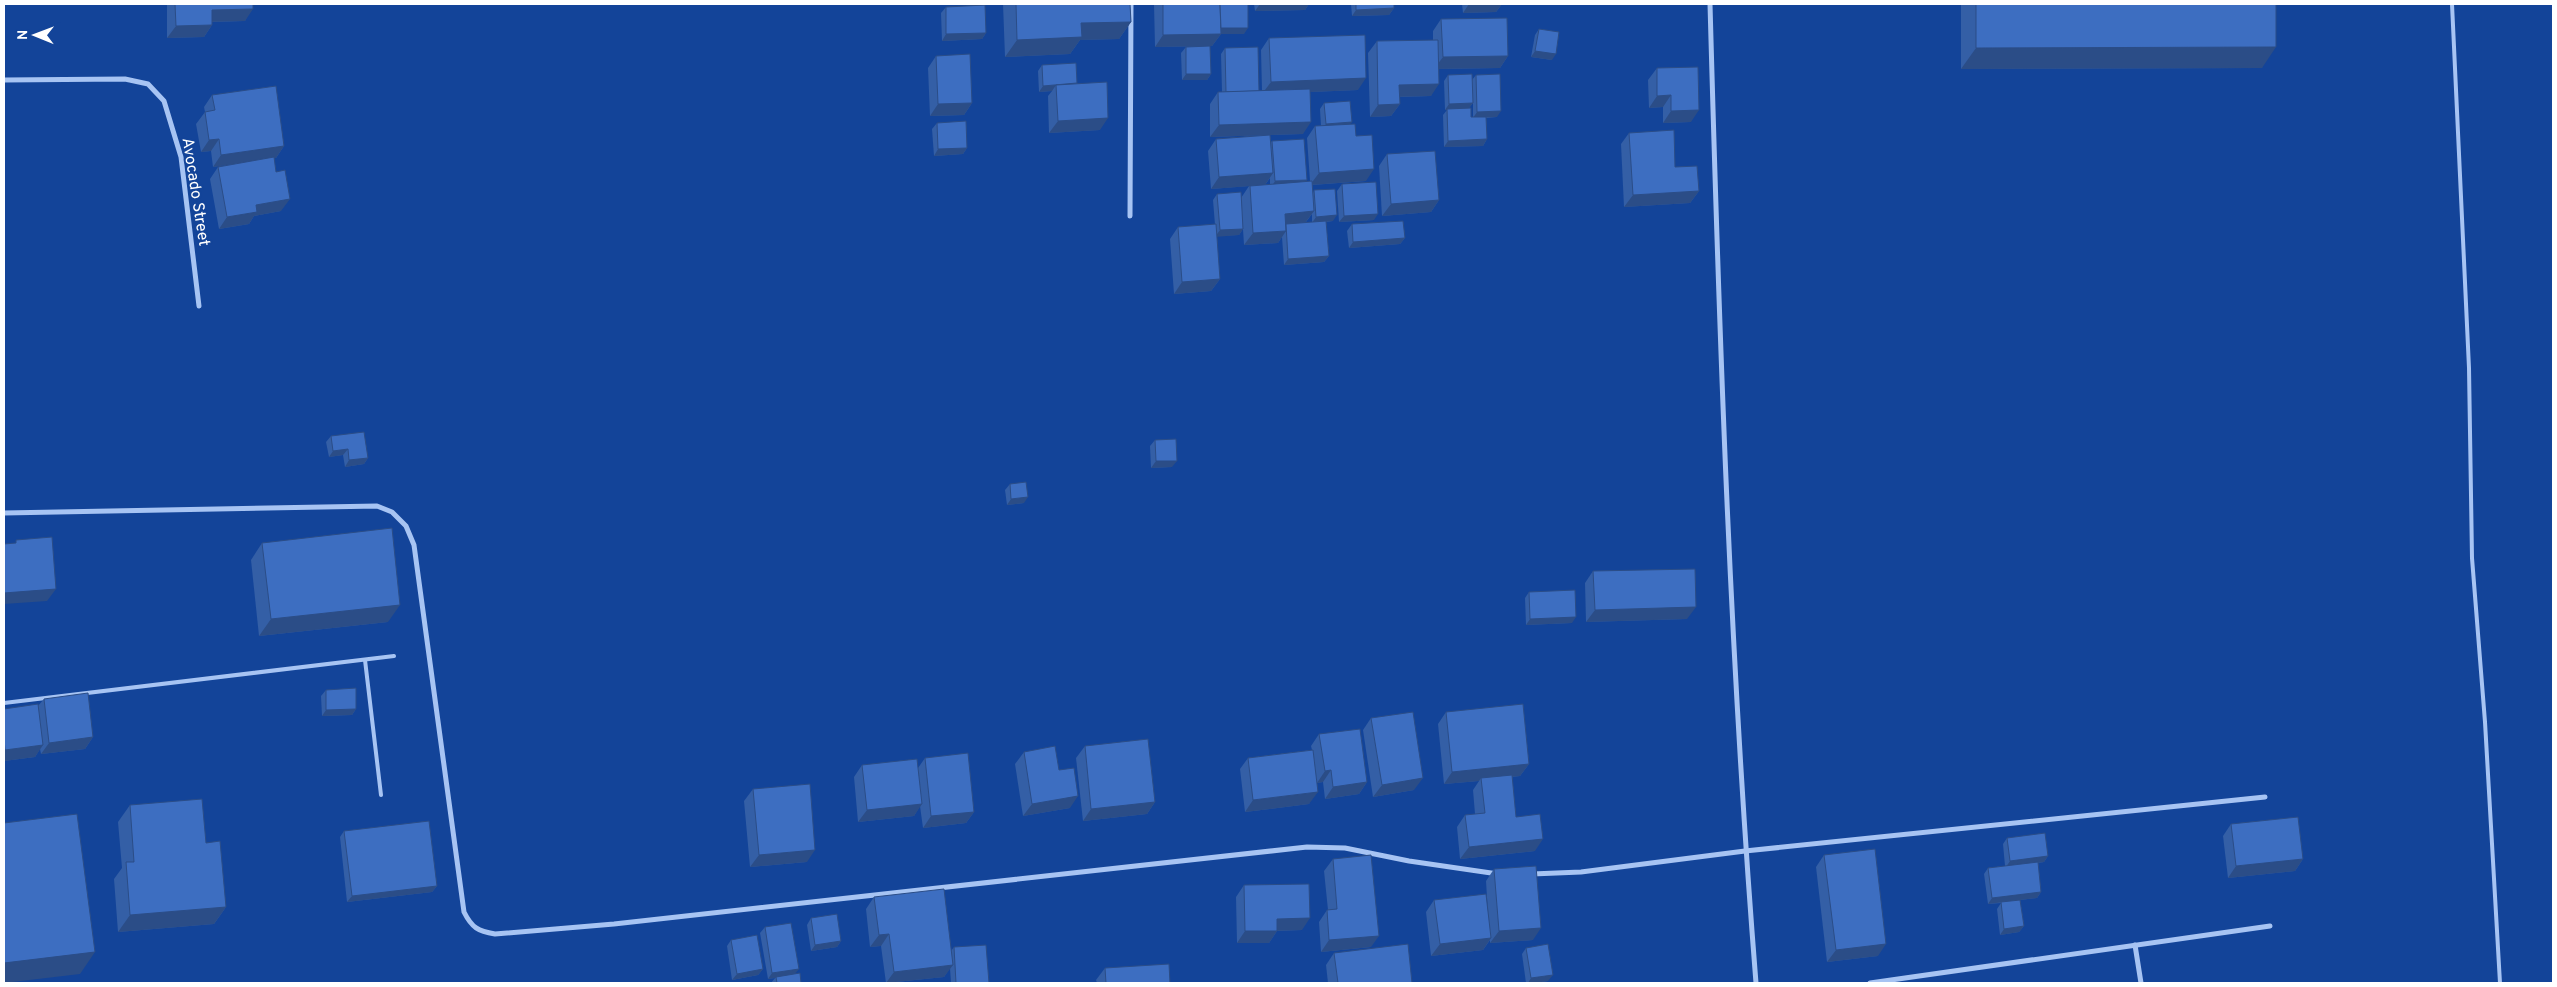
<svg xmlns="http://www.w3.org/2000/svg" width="2557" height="987" font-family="Overpass,sans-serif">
	<rect width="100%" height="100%" fill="#134499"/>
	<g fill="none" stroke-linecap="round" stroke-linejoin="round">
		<!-- lane -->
		<g stroke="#a7c4f3" stroke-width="4">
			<path d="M 2452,4 L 2469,368 L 2472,558 L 2485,722 L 2500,983"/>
			<path d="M 365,660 L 381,795"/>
			<path d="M 4,703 L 394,656"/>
		</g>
		<!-- street -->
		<g stroke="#a7c4f3" stroke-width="5">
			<path d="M 1710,4 C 1719,330 1730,657 1756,983"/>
			<path d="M 4,80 L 125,79 L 148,84 L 164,101 L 181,157 L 199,306"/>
			<path d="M 1130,216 L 1131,4"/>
			<path d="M 4,513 L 377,506 L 392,512 L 406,526 L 414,545 L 464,912 C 472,928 478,931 495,934 L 614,924 L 1307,847 L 1345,848 L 1409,861 L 1498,874"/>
			<path d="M 1532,874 L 1581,872 L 1745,851 L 2265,797"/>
			<path d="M 2135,945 L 2141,983"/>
			<path d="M 1870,983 L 2270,926"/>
		</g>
	</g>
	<!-- wall -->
	<g fill="#345fa6" fill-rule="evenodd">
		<path d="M 151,4 L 253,4 L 245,21 L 212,22 L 212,25 L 204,37 L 167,38 L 167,4 Z"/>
		<path d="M 1003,4 L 1130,4 L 1131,22 L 1119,39 L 1080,40 L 1070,54 L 1005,57 Z"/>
		<path d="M 1154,4 L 1248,4 L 1244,34 L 1221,34 L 1212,46 L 1155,47 Z"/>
		<path d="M 1254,4 L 1309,4 L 1305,10 L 1255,11 Z"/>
		<path d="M 1351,4 L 1394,4 L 1394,8 L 1389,15 L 1352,16 Z"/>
		<path d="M 1462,4 L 1502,4 L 1496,12 L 1463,13 Z"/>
		<path d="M 1961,4 L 2276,4 L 2262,68 L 1961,69 Z"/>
		<path d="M 946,7 L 986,33 L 982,39 L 942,41 L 941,13 Z"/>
		<path d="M 1441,19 L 1508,56 L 1500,68 L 1439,69 L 1431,96 L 1400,97 L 1400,104 L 1391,116 L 1370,117 L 1368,53 L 1377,41 L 1433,40 L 1433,31 Z"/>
		<path d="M 1539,29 L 1552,60 L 1531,57 L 1535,35 Z"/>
		<path d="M 1269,38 L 1358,90 L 1310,92 L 1303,134 L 1270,135 L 1271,142 L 1272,141 L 1307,180 L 1305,182 L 1310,181 L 1307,138 L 1315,126 L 1321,126 L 1320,109 L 1324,103 L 1350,124 L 1356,136 L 1366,181 L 1312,185 L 1313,193 L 1314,190 L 1333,221 L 1326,222 L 1329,256 L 1324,262 L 1284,265 L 1282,237 L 1278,243 L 1244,245 L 1241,198 L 1249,186 L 1211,189 L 1208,151 L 1216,139 L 1269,135 L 1210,137 L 1210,104 L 1218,92 L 1222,92 L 1221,54 L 1225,48 L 1259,91 L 1262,91 L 1261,50 ZM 1270,178 L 1270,184 L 1265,185 ZM 1312,214 L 1312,222 L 1306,222 Z"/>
		<path d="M 1186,47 L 1211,74 L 1207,80 L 1182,80 L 1181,53 Z"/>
		<path d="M 936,56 L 972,103 L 964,115 L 930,116 L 928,68 Z"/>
		<path d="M 1042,65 L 1077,83 L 1100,130 L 1049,133 L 1048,96 L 1052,91 L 1039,92 L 1038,71 Z"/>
		<path d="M 1657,68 L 1691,122 L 1663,123 L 1663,107 L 1649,108 L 1648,80 Z"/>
		<path d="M 1448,75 L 1472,80 L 1476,75 L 1497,117 L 1486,118 L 1487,139 L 1483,146 L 1444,147 L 1443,115 L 1447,110 L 1445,110 L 1444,81 ZM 1473,103 L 1473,117 L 1471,117 L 1469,108 Z"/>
		<path d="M 212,95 L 284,146 L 276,158 L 274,158 L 281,211 L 254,216 L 249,224 L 219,229 L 210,179 L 218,167 L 237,163 L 213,167 L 211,151 L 201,152 L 196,124 L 205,112 L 204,107 Z"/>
		<path d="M 937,123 L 967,148 L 963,154 L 934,156 L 932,129 Z"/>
		<path d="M 1629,133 L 1675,167 L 1699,191 L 1690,203 L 1624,207 L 1621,144 Z"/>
		<path d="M 1387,154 L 1439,200 L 1431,212 L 1382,216 L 1379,166 Z"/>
		<path d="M 1342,184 L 1374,220 L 1339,222 L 1337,191 Z"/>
		<path d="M 1217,194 L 1243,229 L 1239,235 L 1216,236 L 1220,279 L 1211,291 L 1174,294 L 1170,239 L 1178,227 L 1215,225 L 1213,200 Z"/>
		<path d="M 1352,224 L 1405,238 L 1400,244 L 1349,248 L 1347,231 Z"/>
		<path d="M 331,436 L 368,458 L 364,464 L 345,467 L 343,455 L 329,457 L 326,442 Z"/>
		<path d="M 1155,440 L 1172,467 L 1151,468 L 1150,446 Z"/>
		<path d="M 1010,484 L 1024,503 L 1007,505 L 1005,490 Z"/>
		<path d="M 262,543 L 388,622 L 259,636 L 251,560 Z"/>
		<path d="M 1593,571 L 1687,619 L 1586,622 L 1585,583 Z"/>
		<path d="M 1529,592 L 1572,623 L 1526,625 L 1525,598 Z"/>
		<path d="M 326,690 L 356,709 L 352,715 L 322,716 L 321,696 Z"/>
		<path d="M 44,699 L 93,737 L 85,749 L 41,754 L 40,749 L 35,757 L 4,761 L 4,709 L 38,706 Z"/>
		<path d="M 1446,712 L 1529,764 L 1520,776 L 1512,777 L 1516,817 L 1535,851 L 1460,859 L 1457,827 L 1465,815 L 1475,814 L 1473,790 L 1479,781 L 1444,784 L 1438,724 Z"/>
		<path d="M 1371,718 L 1414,790 L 1373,797 L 1363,730 Z"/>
		<path d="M 1319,734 L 1367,782 L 1359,794 L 1325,799 L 1323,782 L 1317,783 L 1309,804 L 1245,812 L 1240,769 L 1248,758 L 1312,750 L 1311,746 Z"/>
		<path d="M 1085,746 L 1155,802 L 1147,814 L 1083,821 L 1076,758 Z"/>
		<path d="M 1024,752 L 1059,770 L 1070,808 L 1023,816 L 1015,764 Z"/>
		<path d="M 925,758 L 974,812 L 966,823 L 923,828 L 920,806 L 914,816 L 858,822 L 854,777 L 862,765 L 918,768 Z"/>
		<path d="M 753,789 L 807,862 L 750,867 L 744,801 Z"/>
		<path d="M 130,805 L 206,843 L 226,907 L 214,924 L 118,932 L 114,879 L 122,868 L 118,822 Z"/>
		<path d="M 2231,824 L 2303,859 L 2295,871 L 2228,878 L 2223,836 Z"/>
		<path d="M 344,831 L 437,886 L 432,892 L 347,902 L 340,837 Z"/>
		<path d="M 2007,838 L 2048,856 L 2044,862 L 2038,863 L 2041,892 L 2037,898 L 2020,900 L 2024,926 L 2019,932 L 2000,935 L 1997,909 L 2001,903 L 1988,904 L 1984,874 L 1988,868 L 2005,866 L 2003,844 Z"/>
		<path d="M 1824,855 L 1878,956 L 1827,962 L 1816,867 Z"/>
		<path d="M 1333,859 L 1371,947 L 1321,952 L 1319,922 L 1327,910 L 1328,910 L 1324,871 Z"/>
		<path d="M 1494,869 L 1533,940 L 1490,943 L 1490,940 L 1483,950 L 1431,956 L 1426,912 L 1434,900 L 1488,914 L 1486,881 Z"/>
		<path d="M 1244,885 L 1302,930 L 1277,931 L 1269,943 L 1237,943 L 1236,897 Z"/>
		<path d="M 874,897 L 951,951 L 954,947 L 989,983 L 951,983 L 950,968 L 944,977 L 886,983 L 881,946 L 870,947 L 866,909 Z"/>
		<path d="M 811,918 L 841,941 L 837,947 L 811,951 L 807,925 Z"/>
		<path d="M 765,927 L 795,974 L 801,983 L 771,983 L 775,978 L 768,979 L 760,933 Z"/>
		<path d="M 731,940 L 763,969 L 758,975 L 732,980 L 727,946 Z"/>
		<path d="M 1526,948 L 1548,981 L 1535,983 L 1526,983 L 1522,954 Z"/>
		<path d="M 1334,953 L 1412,983 L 1328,983 L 1326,965 Z"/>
		<path d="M 1105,968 L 1170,983 L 1097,983 L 1096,980 Z"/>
	</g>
	<!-- shaded-wall -->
	<g fill="#2b4d87">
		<path d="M 1260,4 L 1309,4 L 1305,10 L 1255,11 Z"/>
		<path d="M 1469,4 L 1502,4 L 1496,12 L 1463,13 Z"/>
		<path d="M 1394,8 L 1389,15 L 1352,16 L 1356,10 Z"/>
		<path d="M 253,9 L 245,21 L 204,22 L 212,10 Z"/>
		<path d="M 1131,22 L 1119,39 L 1080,40 L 1070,54 L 1005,57 L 1017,40 L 1081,23 Z"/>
		<path d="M 212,25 L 204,37 L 167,38 L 176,26 Z"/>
		<path d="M 1219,28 L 1248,28 L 1244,34 L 1221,34 L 1212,46 L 1155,47 L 1163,35 Z"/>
		<path d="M 986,33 L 982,39 L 942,41 L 946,34 Z"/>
		<path d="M 2276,47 L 2262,68 L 1961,69 L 1976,48 Z"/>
		<path d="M 1535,51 L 1556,54 L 1552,60 L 1531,57 Z"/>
		<path d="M 1508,56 L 1500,68 L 1434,69 L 1443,57 Z"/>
		<path d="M 1186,74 L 1211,74 L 1207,80 L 1182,80 Z"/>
		<path d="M 1366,78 L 1358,90 L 1262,94 L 1271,82 Z"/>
		<path d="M 1439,84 L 1431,96 L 1391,97 L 1399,85 Z"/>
		<path d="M 1056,85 L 1052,91 L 1039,92 L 1043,86 Z"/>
		<path d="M 1671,95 L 1663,107 L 1649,108 L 1657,96 Z"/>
		<path d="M 972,103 L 964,115 L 930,116 L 938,104 Z"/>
		<path d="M 1473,103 L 1468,109 L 1445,110 L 1449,104 Z"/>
		<path d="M 1400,104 L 1391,116 L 1370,117 L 1378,105 Z"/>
		<path d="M 1699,110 L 1691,122 L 1663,123 L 1671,111 Z"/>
		<path d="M 1501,111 L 1497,117 L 1473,118 L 1477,112 Z"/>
		<path d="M 1108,118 L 1100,130 L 1049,133 L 1058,121 Z"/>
		<path d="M 1311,122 L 1303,134 L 1210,137 L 1219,125 Z"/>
		<path d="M 1352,122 L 1347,128 L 1321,130 L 1326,124 Z"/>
		<path d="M 219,139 L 211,151 L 201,152 L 209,140 Z"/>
		<path d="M 1487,139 L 1483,146 L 1444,147 L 1448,141 Z"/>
		<path d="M 284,146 L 276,158 L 213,167 L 221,155 Z"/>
		<path d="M 967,148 L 963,154 L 934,156 L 938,149 Z"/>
		<path d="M 1374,169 L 1366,181 L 1310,185 L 1319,173 Z"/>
		<path d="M 1273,173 L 1265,185 L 1211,189 L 1219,177 Z"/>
		<path d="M 1307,180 L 1302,186 L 1271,188 L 1275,181 Z"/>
		<path d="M 1699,191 L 1690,203 L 1624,207 L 1633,195 Z"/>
		<path d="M 290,199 L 281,211 L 254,216 L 249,224 L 219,229 L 227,217 L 256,205 Z"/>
		<path d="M 1439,200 L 1431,212 L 1382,216 L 1391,204 Z"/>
		<path d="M 1314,211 L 1305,223 L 1285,225 L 1285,214 Z"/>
		<path d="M 1378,214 L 1374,220 L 1339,222 L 1344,216 Z"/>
		<path d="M 1337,215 L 1333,221 L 1312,223 L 1316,217 Z"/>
		<path d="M 1243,229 L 1239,235 L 1215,237 L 1220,230 Z"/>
		<path d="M 1286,231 L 1278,243 L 1244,245 L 1253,233 Z"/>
		<path d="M 1405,238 L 1400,244 L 1349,248 L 1353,242 Z"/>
		<path d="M 1329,256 L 1324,262 L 1284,265 L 1288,259 Z"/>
		<path d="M 1220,279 L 1211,291 L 1174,294 L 1182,282 Z"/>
		<path d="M 348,449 L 343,455 L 329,457 L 333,451 Z"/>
		<path d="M 368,458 L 364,464 L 345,467 L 349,460 Z"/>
		<path d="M 1156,461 L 1177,461 L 1172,467 L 1151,468 Z"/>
		<path d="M 1028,497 L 1024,503 L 1007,505 L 1011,499 Z"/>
		<path d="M 56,589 L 47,601 L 4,604 L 4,593 Z"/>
		<path d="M 400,605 L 388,622 L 259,636 L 271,619 Z"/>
		<path d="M 1696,607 L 1687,619 L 1586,622 L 1595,610 Z"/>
		<path d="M 1576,617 L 1572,623 L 1526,625 L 1530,619 Z"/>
		<path d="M 356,709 L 352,715 L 322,716 L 326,710 Z"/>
		<path d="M 93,737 L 85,749 L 41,754 L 49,743 Z"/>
		<path d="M 43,745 L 35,757 L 4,761 L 4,752 L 5,750 Z"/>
		<path d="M 1529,764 L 1520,776 L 1481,780 L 1481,778 L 1479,781 L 1444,784 L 1452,772 Z"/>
		<path d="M 1331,770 L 1323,782 L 1317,783 L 1325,771 Z"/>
		<path d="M 1423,778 L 1414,790 L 1373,797 L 1382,785 Z"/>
		<path d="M 1367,782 L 1359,794 L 1325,799 L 1333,787 Z"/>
		<path d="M 1318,792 L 1309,804 L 1245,812 L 1253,800 Z"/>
		<path d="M 1078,796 L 1070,808 L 1023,816 L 1032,804 Z"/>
		<path d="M 1155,802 L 1147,814 L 1083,821 L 1091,809 Z"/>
		<path d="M 922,804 L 914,816 L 858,822 L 867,810 Z"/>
		<path d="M 974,812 L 966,823 L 923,828 L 931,816 Z"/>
		<path d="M 1543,839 L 1535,851 L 1460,859 L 1469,847 Z"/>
		<path d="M 815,850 L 807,862 L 750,867 L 759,855 Z"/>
		<path d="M 2048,856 L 2044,862 L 2006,867 L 2010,861 Z"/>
		<path d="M 2303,859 L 2295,871 L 2228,878 L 2236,866 Z"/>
		<path d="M 437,886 L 432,892 L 347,902 L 352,896 Z"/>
		<path d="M 2041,892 L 2037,898 L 1988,904 L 1992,898 Z"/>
		<path d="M 226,907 L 214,924 L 118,932 L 130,915 Z"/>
		<path d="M 1310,918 L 1302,930 L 1270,931 L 1277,931 L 1269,943 L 1237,943 L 1245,931 L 1277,919 Z"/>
		<path d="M 2024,926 L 2019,932 L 2000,935 L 2004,929 Z"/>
		<path d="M 1541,928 L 1533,940 L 1490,943 L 1499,931 Z"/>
		<path d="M 889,934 L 881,946 L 870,947 L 879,935 Z"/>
		<path d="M 1379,936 L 1371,947 L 1321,952 L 1329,940 Z"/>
		<path d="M 1491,938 L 1483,950 L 1431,956 L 1440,944 Z"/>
		<path d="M 841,941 L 837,947 L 811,951 L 815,945 Z"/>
		<path d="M 1886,944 L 1878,956 L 1827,962 L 1836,950 Z"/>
		<path d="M 95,952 L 80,974 L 4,983 L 4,963 Z"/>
		<path d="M 953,965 L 944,977 L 886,983 L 894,972 Z"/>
		<path d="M 763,969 L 758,975 L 732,980 L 737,974 Z"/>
		<path d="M 799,969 L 794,975 L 768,979 L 772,973 Z"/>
		<path d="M 1553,975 L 1548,981 L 1535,983 L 1528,983 L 1531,978 Z"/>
	</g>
	<!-- building -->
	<g fill="#3d6ec1" stroke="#2b4d87">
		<path d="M 175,4 L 253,4 L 253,9 L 212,10 L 212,25 L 176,26 Z"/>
		<path d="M 1016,4 L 1130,4 L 1131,22 L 1081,23 L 1082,37 L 1017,40 Z"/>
		<path d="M 1163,4 L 1220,4 L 1221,34 L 1163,35 Z"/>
		<path d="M 1220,4 L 1248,4 L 1248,28 L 1221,28 Z"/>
		<path d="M 1356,4 L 1394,4 L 1394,8 L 1356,10 Z"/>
		<path d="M 1976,4 L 2276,4 L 2276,47 L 1976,48 Z"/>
		<path d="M 985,5 L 986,33 L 946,34 L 946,7 Z"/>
		<path d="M 1507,18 L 1508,56 L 1443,57 L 1441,19 Z"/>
		<path d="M 1539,29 L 1559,32 L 1556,54 L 1535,51 Z"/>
		<path d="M 1365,35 L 1366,78 L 1271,82 L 1269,38 Z"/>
		<path d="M 1438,40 L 1439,84 L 1399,85 L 1400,104 L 1378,105 L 1377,41 Z"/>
		<path d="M 1210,46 L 1211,74 L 1186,74 L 1186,47 Z"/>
		<path d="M 1258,47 L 1259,91 L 1226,92 L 1225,48 Z"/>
		<path d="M 970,54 L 972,103 L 938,104 L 936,56 Z"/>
		<path d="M 1076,63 L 1077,83 L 1043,86 L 1042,65 Z"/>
		<path d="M 1698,67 L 1699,110 L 1671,111 L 1671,95 L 1657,96 L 1657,68 Z"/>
		<path d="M 1472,74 L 1473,103 L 1449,104 L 1448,75 Z"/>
		<path d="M 1500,74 L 1501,111 L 1477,112 L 1476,75 Z"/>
		<path d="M 1107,82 L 1108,118 L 1058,121 L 1056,85 Z"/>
		<path d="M 276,86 L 284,146 L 221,155 L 219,139 L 209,140 L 205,112 L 215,110 L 212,95 Z"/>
		<path d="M 1310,89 L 1311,122 L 1219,125 L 1218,92 Z"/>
		<path d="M 1350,101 L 1352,122 L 1326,124 L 1324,103 Z"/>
		<path d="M 1471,108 L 1471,117 L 1486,117 L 1487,139 L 1448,141 L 1447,109 Z"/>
		<path d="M 966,121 L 967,148 L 938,149 L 937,123 Z"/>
		<path d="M 1355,124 L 1356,136 L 1372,135 L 1374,169 L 1319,173 L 1315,126 Z"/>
		<path d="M 1674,130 L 1675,167 L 1697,166 L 1699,191 L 1633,195 L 1629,133 Z"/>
		<path d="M 1270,135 L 1273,173 L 1219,177 L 1216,139 Z"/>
		<path d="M 1304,139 L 1307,180 L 1275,181 L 1272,141 Z"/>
		<path d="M 1435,151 L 1439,200 L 1391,204 L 1387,154 Z"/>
		<path d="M 274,157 L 276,172 L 285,170 L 290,199 L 256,205 L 257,212 L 227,217 L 218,167 Z"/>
		<path d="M 1312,181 L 1314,211 L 1285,214 L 1286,231 L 1253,233 L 1250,186 Z"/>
		<path d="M 1376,182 L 1378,214 L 1344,216 L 1342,184 Z"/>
		<path d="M 1335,189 L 1337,215 L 1316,217 L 1314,190 Z"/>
		<path d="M 1241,192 L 1243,229 L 1220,230 L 1217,194 Z"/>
		<path d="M 1326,221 L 1329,256 L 1288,259 L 1286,224 Z"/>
		<path d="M 1403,221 L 1405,238 L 1353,242 L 1352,224 Z"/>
		<path d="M 1216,224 L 1220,279 L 1182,282 L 1178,227 Z"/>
		<path d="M 364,432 L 368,458 L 349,460 L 348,449 L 333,451 L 331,436 Z"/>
		<path d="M 1176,439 L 1177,461 L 1156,461 L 1155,440 Z"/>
		<path d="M 1026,482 L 1028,497 L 1011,499 L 1010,484 Z"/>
		<path d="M 392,528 L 400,605 L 271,619 L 262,543 Z"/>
		<path d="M 52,537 L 56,589 L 4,593 L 4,544 L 16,543 L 16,540 Z"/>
		<path d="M 1695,569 L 1696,607 L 1595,610 L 1593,571 Z"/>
		<path d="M 1575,590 L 1576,617 L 1530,619 L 1529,592 Z"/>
		<path d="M 356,688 L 356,709 L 326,710 L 326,690 Z"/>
		<path d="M 88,693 L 93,737 L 49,743 L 44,699 Z"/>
		<path d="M 38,704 L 43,745 L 5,750 L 4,739 L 4,709 Z"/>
		<path d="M 1523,704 L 1529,764 L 1452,772 L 1446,712 Z"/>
		<path d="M 1413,712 L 1423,778 L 1382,785 L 1371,718 Z"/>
		<path d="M 1360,729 L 1367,782 L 1333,787 L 1331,770 L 1325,771 L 1319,734 Z"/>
		<path d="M 1148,739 L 1155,802 L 1091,809 L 1085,746 Z"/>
		<path d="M 1055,746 L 1059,770 L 1074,768 L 1078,796 L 1032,804 L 1024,752 Z"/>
		<path d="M 1313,750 L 1318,792 L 1253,800 L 1248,758 Z"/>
		<path d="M 968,753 L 974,812 L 931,816 L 925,758 Z"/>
		<path d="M 917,759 L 922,804 L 867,810 L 862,765 Z"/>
		<path d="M 1512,775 L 1516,817 L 1540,814 L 1543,839 L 1469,847 L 1465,815 L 1485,813 L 1481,778 Z"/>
		<path d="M 810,784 L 815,850 L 759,855 L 753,789 Z"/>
		<path d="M 202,799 L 206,843 L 220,841 L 226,907 L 130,915 L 126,862 L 134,862 L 130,805 Z"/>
		<path d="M 77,814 L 95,952 L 4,963 L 4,823 Z"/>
		<path d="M 2298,817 L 2303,859 L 2236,866 L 2231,824 Z"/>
		<path d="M 429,821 L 437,886 L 352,896 L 344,831 Z"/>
		<path d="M 2045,833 L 2048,856 L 2010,861 L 2007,838 Z"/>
		<path d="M 1875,849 L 1886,944 L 1836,950 L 1824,855 Z"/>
		<path d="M 1371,855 L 1379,936 L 1329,940 L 1327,910 L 1337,909 L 1333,859 Z"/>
		<path d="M 2038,862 L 2041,892 L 1992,898 L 1988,868 Z"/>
		<path d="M 1536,866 L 1541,928 L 1499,931 L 1494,869 Z"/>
		<path d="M 1309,884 L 1310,918 L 1277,919 L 1277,931 L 1245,931 L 1244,885 Z"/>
		<path d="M 944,889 L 953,965 L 894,972 L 889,934 L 879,935 L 874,897 Z"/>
		<path d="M 1486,894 L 1491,938 L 1440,944 L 1434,900 Z"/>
		<path d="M 2020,900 L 2024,926 L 2004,929 L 2001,902 Z"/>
		<path d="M 837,914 L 841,941 L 815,945 L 811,918 Z"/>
		<path d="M 791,923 L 799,969 L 772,973 L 765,927 Z"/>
		<path d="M 757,935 L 763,969 L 737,974 L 731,940 Z"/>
		<path d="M 1408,944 L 1412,983 L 1338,983 L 1334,953 Z"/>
		<path d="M 1548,944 L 1553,975 L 1531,978 L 1526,948 Z"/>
		<path d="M 986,945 L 989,983 L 956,983 L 954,947 Z"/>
		<path d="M 1169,964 L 1170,983 L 1106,983 L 1105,968 Z"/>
		<path d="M 800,973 L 801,983 L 777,983 L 776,977 Z"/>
	</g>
	<g text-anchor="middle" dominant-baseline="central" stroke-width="4" stroke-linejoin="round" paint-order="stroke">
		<!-- street labels -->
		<g font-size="16" fill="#fff" stroke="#134499">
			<text transform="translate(195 192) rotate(81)">Avocado Street</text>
		</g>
	</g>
	<!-- border -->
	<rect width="2557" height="987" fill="none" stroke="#ffffff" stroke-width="10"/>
	<!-- north arrow -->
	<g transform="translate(35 35) rotate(271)" stroke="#134499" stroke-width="4" paint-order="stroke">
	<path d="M0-4L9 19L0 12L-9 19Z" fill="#ffffff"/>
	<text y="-8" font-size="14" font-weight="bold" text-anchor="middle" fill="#ffffff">N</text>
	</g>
</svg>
